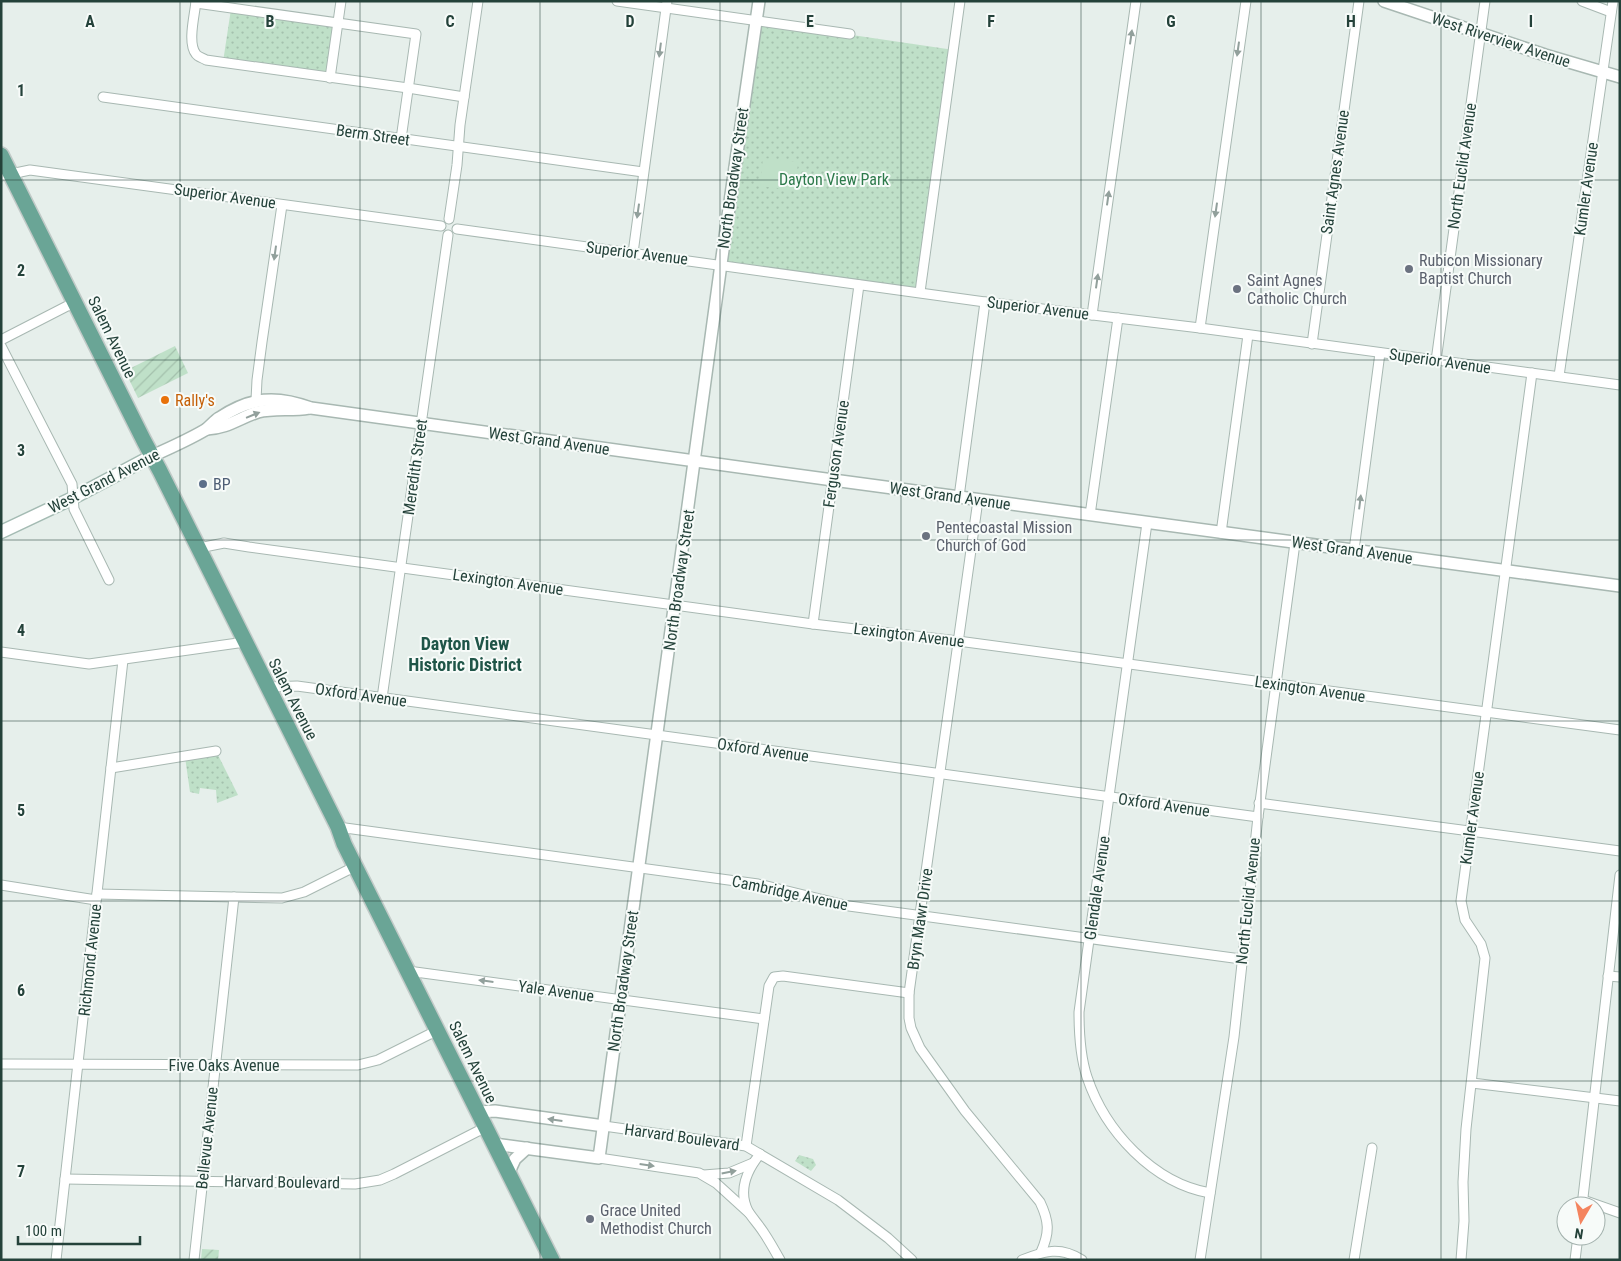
<svg xmlns="http://www.w3.org/2000/svg" width="1621" height="1261" font-family="'Roboto Condensed',sans-serif">
	<defs>
		<pattern id="grass-dots" width="8" height="8" patternUnits="userSpaceOnUse" patternTransform="scale(1.25)"><rect width="8" height="8" fill="#bfe0c8"/><path d="M2 2h.1M6 6h.1" fill="none" stroke="#a4c1ad" stroke-width="1.8" stroke-linecap="round"/></pattern>
		<pattern id="garden-furrows" width="10" height="10" patternUnits="userSpaceOnUse" patternTransform="scale(1.25)"><rect width="10" height="10" fill="#bfe0c8"/><path d="M-1 1l2-2M0 10L10 0M9 11l2-2" fill="none" stroke="#a4c1ad"/></pattern>
	</defs>
	<rect width="100%" height="100%" fill="#e6efeb"/>
	<!-- grass -->
	<g fill="url(#grass-dots)">
		<path d="M 231,9 L 336,23 L 328,76 L 223,62 Z"/>
		<path d="M 757,21 L 954,50 L 920,292 L 721,264 Z"/>
		<path d="M 216,751 L 238,795 L 217,803 L 216,790 L 200,788 L 199,794 L 190,792 L 185,757 Z"/>
		<path d="M 799,1155 L 813,1159 L 816,1165 L 811,1171 L 795,1161 Z"/>
	</g>
	<!-- garden -->
	<g fill="url(#garden-furrows)">
		<path d="M 175,346 L 188,373 L 138,398 L 125,371 Z"/>
		<path d="M 202,1249 L 219,1250 L 218,1260 L 201,1260 Z"/>
	</g>
	<!-- pitch -->
	<path fill="#bfe0c8" d="M 763,158 L 798,162 L 795,190 L 760,186 Z"/>
	<g fill="none" stroke-linecap="round" stroke-linejoin="round">
		<!-- minor casing -->
		<g stroke="#a8b8b2" stroke-width="11">
			<g id="minor">
				<path d="M 196,1 C 195,14 187,43 196,54 C 198,57 203,58 206,60 L 408,88 L 464,97"/>
				<path d="M 617,1 L 850,34"/>
				<path d="M 1582,1 L 1611,12"/>
				<path d="M 196,3 L 416,34 L 401,139"/>
				<path d="M 330,78 L 341,1"/>
				<path d="M 103,97 L 643,172"/>
				<path d="M 1,176 L 30,170 L 441,226"/>
				<path d="M 449,219 L 457,165 L 460,125 L 478,1"/>
				<path d="M 457,229 L 985,302 L 1200,328 L 1620,385"/>
				<path d="M 633,253 L 667,1"/>
				<path d="M 920,292 L 960,1"/>
				<path d="M 1092,315 L 1136,1"/>
				<path d="M 1200,328 L 1246,1"/>
				<path d="M 1,340 L 75,302"/>
				<path d="M 1312,344 L 1359,1"/>
				<path d="M 1,346 L 72,484 L 74,509 L 109,580"/>
				<path d="M 1436,361 L 1485,1"/>
				<path d="M 1559,376 L 1613,1"/>
				<path d="M 256,400 L 257,380 L 262,342 L 282,205"/>
				<path d="M 959,497 L 985,302"/>
				<path d="M 978,500 L 909,993 L 909,1018 L 911,1028 L 920,1048 L 965,1111 L 1040,1202 C 1049,1221 1050,1232 1041,1252"/>
				<path d="M 1090,515 L 1118,318"/>
				<path d="M 1147,523 L 1079,1012 C 1079,1034 1080,1056 1087,1077 C 1105,1131 1153,1183 1210,1193"/>
				<path d="M 1221,533 L 1248,335"/>
				<path d="M 199,548 L 224,543 L 249,547 L 813,624 L 958,641 L 1620,730"/>
				<path d="M 1354,550 L 1380,353"/>
				<path d="M 813,624 L 859,285"/>
				<path d="M 1,652 L 89,664 L 245,642"/>
				<path d="M 268,687 L 297,686 L 1258,817"/>
				<path d="M 382,698 L 448,235"/>
				<path d="M 111,768 L 216,751"/>
				<path d="M 1259,803 L 1620,851"/>
				<path d="M 338,827 L 758,884 L 849,906 L 1241,959"/>
				<path d="M 1,885 L 96,900"/>
				<path d="M 97,894 L 282,898 L 304,892 L 356,866"/>
				<path d="M 408,971 L 764,1019"/>
				<path d="M 1608,976 L 1620,977"/>
				<path d="M 1,1064 L 358,1065 L 378,1060 L 438,1030"/>
				<path d="M 1472,1083 L 1620,1101"/>
				<path d="M 604,1126 L 746,1146 L 838,1200 L 888,1238 L 912,1260"/>
				<path d="M 746,1146 L 769,986 L 774,977 L 783,976 L 909,993"/>
				<path d="M 760,1154 C 747,1170 738,1191 748,1211 C 753,1219 759,1225 764,1233 C 770,1242 775,1251 780,1260"/>
				<path d="M 599,1158 L 699,1173 L 716,1183 L 749,1213"/>
				<path d="M 704,1175 L 729,1173 L 753,1163"/>
				<path d="M 65,1179 L 355,1184 L 380,1180 L 394,1174 L 486,1127"/>
				<path d="M 1583,1200 L 1620,1213"/>
				<path d="M 1582,1206 L 1620,875"/>
				<path d="M 56,1260 L 123,660"/>
				<path d="M 194,1260 L 234,897"/>
				<path d="M 1022,1260 C 1044,1251 1060,1246 1082,1260"/>
				<path d="M 1200,1260 L 1234,1037 L 1258,817 L 1295,543"/>
				<path d="M 1354,1260 L 1372,1148"/>
				<path d="M 1461,1260 L 1464,1221 L 1463,1182 L 1466,1129 L 1485,958 L 1481,944 L 1465,920 L 1461,901 L 1532,373"/>
				<path d="M 1575,1260 L 1578,1236"/>
			</g>
		</g>
		<!-- tertiary casing -->
		<g stroke="#a8b8b2" stroke-width="14">
			<g id="tertiary">
				<path d="M 1384,1 L 1545,55 L 1620,77"/>
				<path d="M 207,429 C 228,428 239,418 258,412 C 274,408 292,411 309,408"/>
				<path d="M 152,456 C 170,448 188,440 205,430 C 210,427 214,421 219,418 C 251,397 276,395 311,408 L 833,480 L 1620,586"/>
				<path d="M 479,1112 L 495,1111 L 604,1126"/>
				<path d="M 494,1144 L 599,1158 L 721,264 L 759,1"/>
				<path d="M 509,1172 L 515,1159 L 527,1148"/>
			</g>
		</g>
		<!-- secondary casing -->
		<g stroke="#a4bbb3" stroke-width="15">
			<path id="secondary" d="M 1,532 L 73,498 L 152,456"/>
		</g>
		<!-- primary casing -->
		<g stroke="#c2cac8" stroke-width="18">
			<path id="primary" d="M 1,155 L 144,441 L 160,471 L 338,827 L 344,844 L 552,1260"/>
		</g>
		<!-- minor -->
		<use href="#minor" stroke="#fff" stroke-width="9"/>
		<!-- tertiary -->
		<use href="#tertiary" stroke="#fff" stroke-width="11"/>
		<!-- secondary -->
		<use href="#secondary" stroke="#fff" stroke-width="12"/>
		<!-- primary -->
		<use href="#primary" stroke="#6aa596" stroke-width="15"/>
	</g>
	<!-- one-way arrows -->
	<defs><path id="oneway-solid" d="M-6-.8H1V-3.2L6.5 0L1 3.2V.8H-6Z" transform="scale(1.25)"/></defs>
	<g fill="#92a09c">
		<use href="#oneway-solid" transform="translate(1131 37) rotate(-82)"/>
		<use href="#oneway-solid" transform="translate(1238 49) rotate(98)"/>
		<use href="#oneway-solid" transform="translate(660 50) rotate(97)"/>
		<use href="#oneway-solid" transform="translate(1108 198) rotate(-82)"/>
		<use href="#oneway-solid" transform="translate(1216 210) rotate(98)"/>
		<use href="#oneway-solid" transform="translate(638 211) rotate(98)"/>
		<use href="#oneway-solid" transform="translate(275 253) rotate(98)"/>
		<use href="#oneway-solid" transform="translate(1097 281) rotate(-82)"/>
		<use href="#oneway-solid" transform="translate(253 415) rotate(-22)"/>
		<use href="#oneway-solid" transform="translate(1360 502) rotate(-83)"/>
		<use href="#oneway-solid" transform="translate(486 981) rotate(-173)"/>
		<use href="#oneway-solid" transform="translate(555 1120) rotate(-172)"/>
		<use href="#oneway-solid" transform="translate(647 1165) rotate(8)"/>
		<use href="#oneway-solid" transform="translate(729 1172) rotate(-11)"/>
	</g>
	<!-- grid -->
	<path fill="none" stroke="#24423a" stroke-width="1" stroke-opacity="0.55" d="M 180,1 L 180,1260M 360,1 L 360,1260M 540,1 L 540,1260M 720,1 L 720,1260M 901,1 L 901,1260M 1081,1 L 1081,1260M 1261,1 L 1261,1260M 1441,1 L 1441,1260M 1,180 L 1620,180M 1,360 L 1620,360M 1,540 L 1620,540M 1,721 L 1620,721M 1,901 L 1620,901M 1,1081 L 1620,1081"/>
	<!-- markers -->
	<g fill="#6b7280" stroke="#f7fbf9" stroke-width="2">
		<circle cx="1409" cy="269" r="5"/>
		<circle cx="1237" cy="289" r="5"/>
		<circle cx="926" cy="536" r="5"/>
		<circle cx="590" cy="1219" r="5"/>
	</g>
	<circle fill="#e8710a" stroke="#f7fbf9" stroke-width="2" cx="165" cy="400" r="5"/>
	<circle fill="#5c6f8a" stroke="#f7fbf9" stroke-width="2" cx="203" cy="484" r="5"/>
	<g text-anchor="middle" dominant-baseline="central" stroke-width="4" stroke-linejoin="round" paint-order="stroke">
		<!-- street labels -->
		<g font-size="16" fill="#24423a" stroke="#f7fbf9">
			<text transform="translate(1501 40) rotate(18)">West Riverview Avenue</text>
			<text transform="translate(373 135) rotate(8)">Berm Street</text>
			<text transform="translate(1462 166) rotate(-82)">North Euclid Avenue</text>
			<text transform="translate(1335 172) rotate(-82)">Saint Agnes Avenue</text>
			<text transform="translate(733 178) rotate(-82)">North Broadway Street</text>
			<text transform="translate(1586 189) rotate(-82)">Kumler Avenue</text>
			<text transform="translate(225 196) rotate(8)">Superior Avenue</text>
			<text transform="translate(637 253) rotate(7)">Superior Avenue</text>
			<text transform="translate(1038 308) rotate(7)">Superior Avenue</text>
			<text transform="translate(112 337) rotate(64)">Salem Avenue</text>
			<text transform="translate(1440 361) rotate(8)">Superior Avenue</text>
			<text transform="translate(549 441) rotate(8)">West Grand Avenue</text>
			<text transform="translate(836 454) rotate(-82)">Ferguson Avenue</text>
			<text transform="translate(415 467) rotate(-82)">Meredith Street</text>
			<text transform="translate(104 481) rotate(-27)">West Grand Avenue</text>
			<text transform="translate(950 496) rotate(8)">West Grand Avenue</text>
			<text transform="translate(1352 550) rotate(8)">West Grand Avenue</text>
			<text transform="translate(679 580) rotate(-82)">North Broadway Street</text>
			<text transform="translate(508 582) rotate(8)">Lexington Avenue</text>
			<text transform="translate(909 635) rotate(7)">Lexington Avenue</text>
			<text transform="translate(1310 689) rotate(8)">Lexington Avenue</text>
			<text transform="translate(361 695) rotate(8)">Oxford Avenue</text>
			<text transform="translate(293 699) rotate(63)">Salem Avenue</text>
			<text transform="translate(763 750) rotate(8)">Oxford Avenue</text>
			<text transform="translate(1164 805) rotate(8)">Oxford Avenue</text>
			<text transform="translate(1472 818) rotate(-82)">Kumler Avenue</text>
			<text transform="translate(1097 888) rotate(-82)">Glendale Avenue</text>
			<text transform="translate(790 893) rotate(12)">Cambridge Avenue</text>
			<text transform="translate(1248 901) rotate(-84)">North Euclid Avenue</text>
			<text transform="translate(920 919) rotate(-82)">Bryn Mawr Drive</text>
			<text transform="translate(90 960) rotate(-84)">Richmond Avenue</text>
			<text transform="translate(623 981) rotate(-82)">North Broadway Street</text>
			<text transform="translate(556 991) rotate(8)">Yale Avenue</text>
			<text transform="translate(473 1062) rotate(64)">Salem Avenue</text>
			<text x="224" y="1065">Five Oaks Avenue</text>
			<text transform="translate(682 1137) rotate(8)">Harvard Boulevard</text>
			<text transform="translate(207 1138) rotate(-84)">Bellevue Avenue</text>
			<text transform="translate(282 1182) rotate(1)">Harvard Boulevard</text>
		</g>
		<!-- park labels -->
		<g font-size="16" fill="#2d7a4b" stroke="#f7fbf9">
			<text x="834" y="179">Dayton View Park</text>
		</g>
		<!-- worship labels -->
		<g font-size="16" fill="#5b616d" stroke="#f7fbf9" text-anchor="start">
			<text x="1419" y="260">Rubicon Missionary<tspan x="1419" dy="18">Baptist Church</tspan></text>
			<text x="1247" y="280">Saint Agnes<tspan x="1247" dy="18">Catholic Church</tspan></text>
			<text x="936" y="527">Pentecoastal Mission<tspan x="936" dy="18">Church of God</tspan></text>
			<text x="600" y="1210">Grace United<tspan x="600" dy="18">Methodist Church</tspan></text>
		</g>
		<!-- food labels -->
		<g font-size="16" fill="#c56008" stroke="#f7fbf9" text-anchor="start">
			<text x="175" y="400">Rally's</text>
		</g>
		<!-- service labels -->
		<g font-size="16" fill="#4e5e75" stroke="#f7fbf9" text-anchor="start">
			<text x="213" y="484">BP</text>
		</g>
		<!-- neighbourhood labels -->
		<g font-size="18" font-weight="bold" fill="#1f5548" stroke="#f7fbf9">
			<text x="465" y="643">Dayton View<tspan x="465" dy="21">Historic District</tspan></text>
		</g>
	</g>
	<g font-size="16" text-anchor="middle" font-weight="bold" fill="#24423a" stroke="#f7fbf9" stroke-width="4" stroke-linejoin="round" paint-order="stroke">
		<text x="90" y="27">A</text>
		<text x="270" y="27">B</text>
		<text x="450" y="27">C</text>
		<text x="630" y="27">D</text>
		<text x="810" y="27">E</text>
		<text x="991" y="27">F</text>
		<text x="1171" y="27">G</text>
		<text x="1351" y="27">H</text>
		<text x="1531" y="27">I</text>
		<text x="21" y="96">1</text>
		<text x="21" y="276">2</text>
		<text x="21" y="456">3</text>
		<text x="21" y="636">4</text>
		<text x="21" y="816">5</text>
		<text x="21" y="996">6</text>
		<text x="21" y="1177">7</text>
	</g>
	<!-- border -->
	<rect width="1621" height="1261" fill="none" stroke="#24423a" stroke-width="5"/>
	<!-- north arrow -->
	<g transform="translate(1581 1221) rotate(189)"><circle r="24" fill="#f7fbf9" stroke="#a3b1ad"/>
	<path d="M0-4L9 19L0 12L-9 19Z" fill="#f4845f"/>
	<text y="-8" font-size="14" font-weight="bold" text-anchor="middle" fill="#24423a">N</text>
	</g>
	<!-- scale -->
	<path d="M18 1236v8h122v-8" fill="none" stroke="#24423a" stroke-width="2.5"/>
	<text x="25" y="1236" font-size="15" fill="#24423a" stroke="#f7fbf9" stroke-width="4" paint-order="stroke">100 m</text>
</svg>
